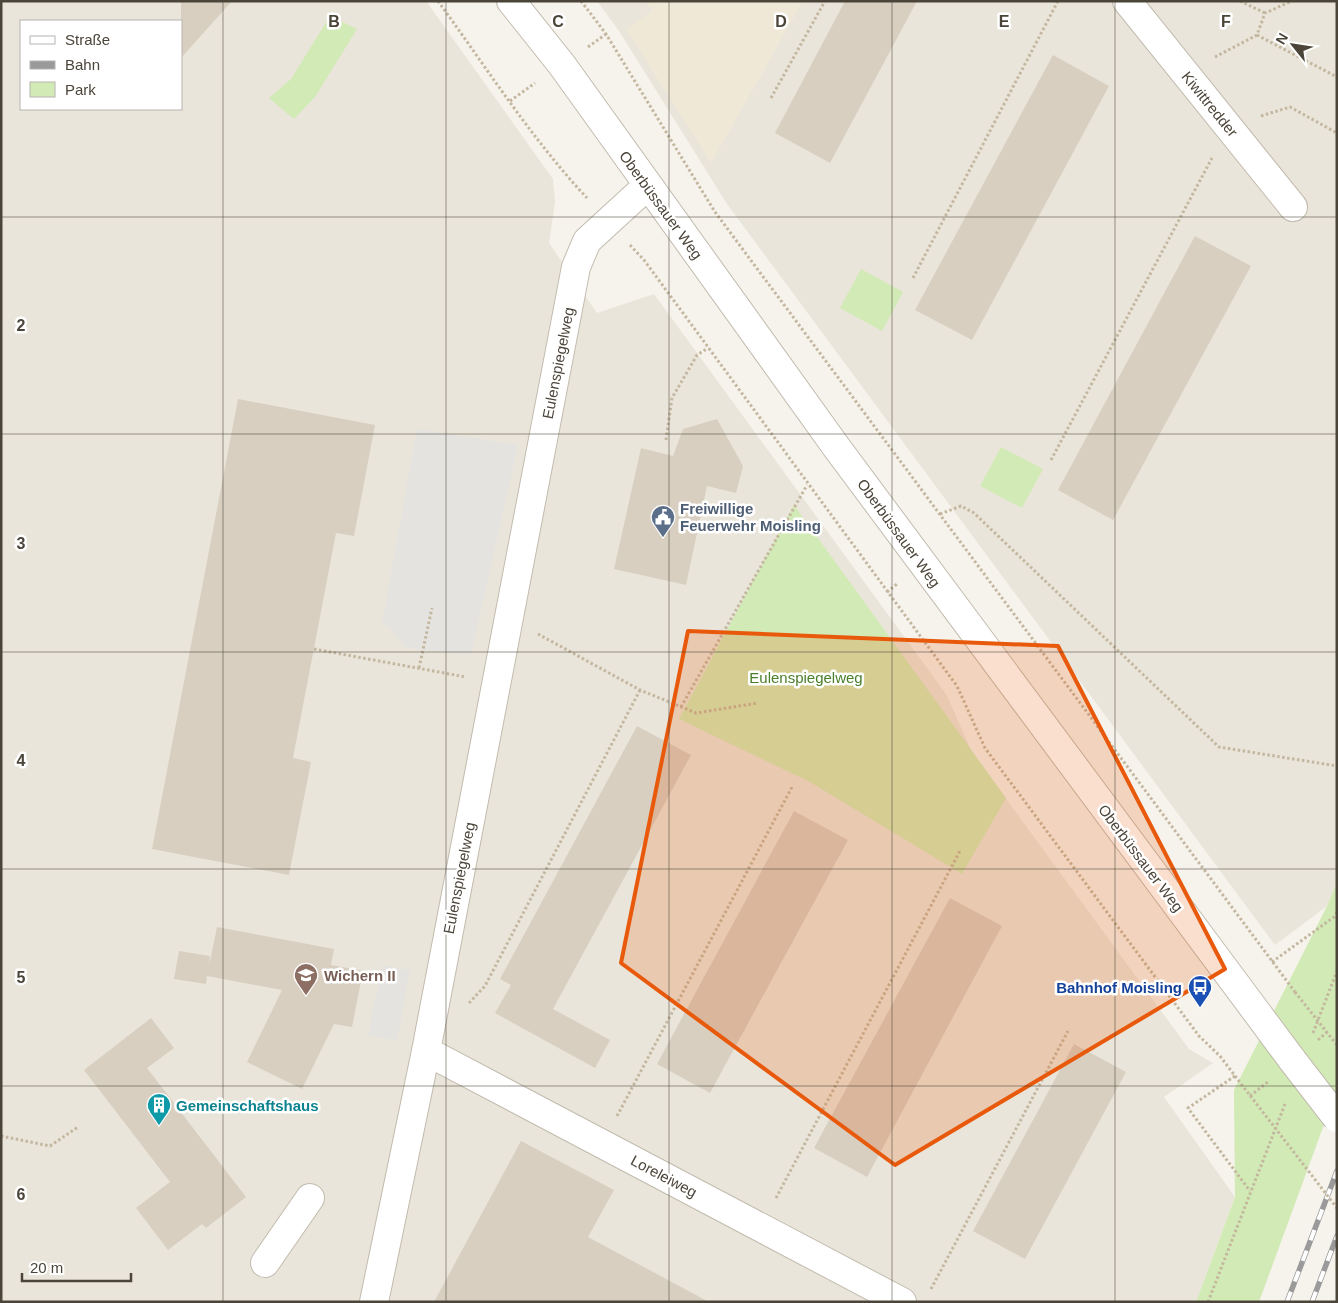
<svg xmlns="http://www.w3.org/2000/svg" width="1338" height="1303" font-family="Arial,sans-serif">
	<rect width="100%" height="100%" fill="#f6f3ec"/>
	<!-- residential -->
	<g fill="#eae5da" fill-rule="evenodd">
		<path d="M 1,1 L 426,1 L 553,179 L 555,202 L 549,243 L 597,313 L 654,294 L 946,694 L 972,752 L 1189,1049 L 1213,1063 L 1164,1097 L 1235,1197 L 1196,1302 L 1,1302 ZM 21,21 L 181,21 L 181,109 L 21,109 Z"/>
		<path d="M 597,1 L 1337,1 L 1337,882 L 1327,906 L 1275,945 L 727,204 L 619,31 Z"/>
	</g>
	<!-- education -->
	<path fill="#efe8d6" d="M 646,1 L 803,1 L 711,163 L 626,29 L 652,11 Z"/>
	<!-- green -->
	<g fill="#d2eab5">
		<path d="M 330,16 L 357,29 L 315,97 L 294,119 L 269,98 L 291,79 Z"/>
		<path d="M 861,269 L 903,292 L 882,331 L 840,308 Z"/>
		<path d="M 1001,447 L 1043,469 L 1022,508 L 980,486 Z"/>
		<path d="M 794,505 L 1006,798 L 962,874 L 810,782 L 679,719 Z"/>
		<path d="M 1337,882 L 1337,1089 L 1259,1302 L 1196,1302 L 1235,1197 L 1234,1090 L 1327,906 Z"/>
	</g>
	<!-- parking -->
	<g fill="#e5e3e0">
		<path d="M 417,429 L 518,445 L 471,655 L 406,648 L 391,629 L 382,623 Z"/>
		<path d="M 382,965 L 410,970 L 397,1041 L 368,1035 Z"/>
	</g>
	<!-- building -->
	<g fill="#d8cfc1">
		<path d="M 181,1 L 232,1 L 181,58 Z"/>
		<path d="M 845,1 L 917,1 L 830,163 L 775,133 Z"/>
		<path d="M 1053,55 L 1109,86 L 972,340 L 915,310 Z"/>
		<path d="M 1195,236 L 1251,266 L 1113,520 L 1058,490 Z"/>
		<path d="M 238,399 L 375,425 L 354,536 L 336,533 L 293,758 L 311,762 L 289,875 L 152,849 Z"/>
		<path d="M 717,419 L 743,466 L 736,493 L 707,486 L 686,585 L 614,569 L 641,448 L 673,456 L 683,429 Z"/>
		<path d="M 637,726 L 691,755 L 553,1009 L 610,1040 L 595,1068 L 495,1013 L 511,985 L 500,979 Z"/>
		<path d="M 794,811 L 848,840 L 710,1093 L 657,1064 Z"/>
		<path d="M 950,898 L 1002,926 L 867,1177 L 814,1148 Z"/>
		<path d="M 217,927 L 334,949 L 331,965 L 363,971 L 352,1027 L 334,1024 L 302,1089 L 247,1062 L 282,990 L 207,976 L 206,984 L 174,979 L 179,951 L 210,956 L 209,966 Z"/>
		<path d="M 151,1018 L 174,1048 L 147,1068 L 246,1197 L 206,1228 L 202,1224 L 168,1250 L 136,1208 L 170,1182 L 84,1070 Z"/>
		<path d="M 1074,1044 L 1126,1072 L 1025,1259 L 973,1231 Z"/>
		<path d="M 521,1141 L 614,1190 L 588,1237 L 709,1302 L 434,1302 Z"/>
	</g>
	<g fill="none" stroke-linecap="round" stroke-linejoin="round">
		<!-- minor casing -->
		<g stroke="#c2bbae" stroke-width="30">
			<g id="minor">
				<path d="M 511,1 L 562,65 L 837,448 L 1293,1061"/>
				<path d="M 1127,1 L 1293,207"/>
				<path d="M 426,1051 L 902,1302"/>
				<path d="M 265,1263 L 310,1198"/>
				<path d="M 374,1302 L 426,1051 L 576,267 L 587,241 L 647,186"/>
			</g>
		</g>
		<!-- path -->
		<g stroke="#c4b79f" stroke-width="3" stroke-dasharray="2.5 2.5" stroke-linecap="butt">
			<path d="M 438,1 C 486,67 531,138 587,198"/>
			<path d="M 581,1 L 606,34 L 715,212 L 1295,992"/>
			<path d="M 1240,1 L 1265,13"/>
			<path d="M 1257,35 L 1337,77"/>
			<path d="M 588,47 L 606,34"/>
			<path d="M 1215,57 L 1257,35 L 1265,13 L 1292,1"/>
			<path d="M 771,98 L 825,1"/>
			<path d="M 510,101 L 535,83"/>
			<path d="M 1261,116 L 1290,107 L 1337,133"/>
			<path d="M 630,245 L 644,260 L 957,686 L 985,748 L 1199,1036 L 1220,1056 L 1235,1076 L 1188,1108 L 1250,1191"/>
			<path d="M 913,278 L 1058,1"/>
			<path d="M 666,440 L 672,398 L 697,355 L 708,348"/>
			<path d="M 1051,460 L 1212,158"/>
			<path d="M 940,514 L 961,506 L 974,513 L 1219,747 L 1337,766"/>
			<path d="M 887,592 L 897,584"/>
			<path d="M 538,634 L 640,690 L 696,713 L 758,703"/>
			<path d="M 314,649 L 466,677"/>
			<path d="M 419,668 L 432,608"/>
			<path d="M 681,707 L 807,485"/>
			<path d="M 1272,962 L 1334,917 L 1337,912"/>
			<path d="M 469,1003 L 485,986 L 640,690"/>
			<path d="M 1313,1033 L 1337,971"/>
			<path d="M 617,1116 L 792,787"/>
			<path d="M 1,1136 L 50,1146 L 78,1127"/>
			<path d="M 776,1198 L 961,849"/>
			<path d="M 931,1289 L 1068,1031"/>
			<path d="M 1208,1302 L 1285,1104"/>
		</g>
		<!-- minor -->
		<use href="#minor" stroke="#fff" stroke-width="28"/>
		<!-- rail casing -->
		<g stroke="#9a9a9a" stroke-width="5.5">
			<g id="rail">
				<path d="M 1287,1302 L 1337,1171"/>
				<path d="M 1312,1302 L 1337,1236"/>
			</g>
		</g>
		<!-- rail -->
		<use href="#rail" stroke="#fff" stroke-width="4" stroke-dasharray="11" stroke-linecap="butt"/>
		<!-- minor-bridge casing -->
		<g stroke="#c2bbae" stroke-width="30" stroke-linecap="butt">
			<path id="minor-bridge" d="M 1293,1061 L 1337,1118"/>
		</g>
		<!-- path-bridge -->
		<g stroke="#c4b79f" stroke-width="3" stroke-dasharray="2.5 2.5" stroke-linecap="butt">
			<path d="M 1295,992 L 1337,1045"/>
			<path d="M 1318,1040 L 1327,1032"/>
			<path d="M 1235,1076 L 1337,1208"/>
			<path d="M 1250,1096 L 1269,1081"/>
		</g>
		<!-- minor-bridge -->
		<use href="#minor-bridge" stroke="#fff" stroke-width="28"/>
	</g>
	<!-- marked area -->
	<path fill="#e8590c" fill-opacity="0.2" stroke="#e8590c" stroke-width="4" stroke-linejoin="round" d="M 688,631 L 1058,646 L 1225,969 L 895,1165 L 621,963 Z"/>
	<!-- grid -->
	<path fill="none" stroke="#4b4439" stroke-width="1" stroke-opacity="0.55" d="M 223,1 L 223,1302M 446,1 L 446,1302M 669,1 L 669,1302M 892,1 L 892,1302M 1115,1 L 1115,1302M 1,217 L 1337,217M 1,434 L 1337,434M 1,652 L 1337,652M 1,869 L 1337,869M 1,1086 L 1337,1086"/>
	<!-- icons -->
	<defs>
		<g id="civic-pin" transform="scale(1.25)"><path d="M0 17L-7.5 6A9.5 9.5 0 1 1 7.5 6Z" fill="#5c6f8a" stroke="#fff"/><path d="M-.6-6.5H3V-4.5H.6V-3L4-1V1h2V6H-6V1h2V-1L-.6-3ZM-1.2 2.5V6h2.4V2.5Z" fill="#fff"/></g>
		<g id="school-pin" transform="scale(1.25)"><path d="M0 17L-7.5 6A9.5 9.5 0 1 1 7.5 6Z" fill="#8d6e63" stroke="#fff"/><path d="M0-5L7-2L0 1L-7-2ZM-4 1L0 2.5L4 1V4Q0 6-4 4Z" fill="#fff"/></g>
		<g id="bus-pin" transform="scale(1.25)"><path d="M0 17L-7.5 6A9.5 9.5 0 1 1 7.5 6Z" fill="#1a4fb4" stroke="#fff"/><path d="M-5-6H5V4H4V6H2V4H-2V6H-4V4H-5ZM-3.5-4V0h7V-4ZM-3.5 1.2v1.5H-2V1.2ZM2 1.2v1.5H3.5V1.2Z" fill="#fff"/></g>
		<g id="building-pin" transform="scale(1.25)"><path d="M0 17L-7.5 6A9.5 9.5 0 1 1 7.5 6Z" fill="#0f9aa8" stroke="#fff"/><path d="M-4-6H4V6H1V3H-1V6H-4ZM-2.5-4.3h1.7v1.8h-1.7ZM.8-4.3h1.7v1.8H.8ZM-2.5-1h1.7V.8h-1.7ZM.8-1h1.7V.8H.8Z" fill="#fff"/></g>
	</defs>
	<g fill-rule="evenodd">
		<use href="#civic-pin" x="663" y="517"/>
		<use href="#school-pin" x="306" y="975"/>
		<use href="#bus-pin" x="1200" y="987"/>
		<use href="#building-pin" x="159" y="1105"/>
	</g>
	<g text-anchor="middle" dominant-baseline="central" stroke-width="5" stroke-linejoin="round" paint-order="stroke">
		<!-- street labels -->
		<g font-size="15" fill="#4b4439" stroke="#fff">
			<text transform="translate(1210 104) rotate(51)">Kiwittredder</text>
			<text transform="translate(661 205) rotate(54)">Oberbüssauer Weg</text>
			<text transform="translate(558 363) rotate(-79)">Eulenspiegelweg</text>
			<text transform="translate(899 533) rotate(54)">Oberbüssauer Weg</text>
			<text transform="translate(1141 858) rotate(53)">Oberbüssauer Weg</text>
			<text transform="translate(459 878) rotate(-79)">Eulenspiegelweg</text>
			<text transform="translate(664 1176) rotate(28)">Loreleiweg</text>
		</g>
		<!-- service labels -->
		<g font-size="15" font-weight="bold" fill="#4e5e75" stroke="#fff" text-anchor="start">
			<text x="680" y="508">Freiwillige<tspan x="680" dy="17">Feuerwehr Moisling</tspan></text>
		</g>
		<!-- park labels -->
		<g font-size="15" fill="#4a7f2a" stroke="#fff">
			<text x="806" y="677">Eulenspiegelweg</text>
		</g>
		<!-- education labels -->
		<g font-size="15" font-weight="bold" fill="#785e54" stroke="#fff" text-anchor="start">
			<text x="324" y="975">Wichern II</text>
		</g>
		<!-- transit labels -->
		<g font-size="15" font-weight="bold" fill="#164399" stroke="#fff" text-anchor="end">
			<text x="1182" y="987">Bahnhof Moisling</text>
		</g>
		<!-- culture labels -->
		<g font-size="15" font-weight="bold" fill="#0d838f" stroke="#fff" text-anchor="start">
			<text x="176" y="1105">Gemeinschaftshaus</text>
		</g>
	</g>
	<g font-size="16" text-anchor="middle" font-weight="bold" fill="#4b4439" stroke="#fff" stroke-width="5" stroke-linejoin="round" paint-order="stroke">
		<text x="334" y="27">B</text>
		<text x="558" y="27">C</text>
		<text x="781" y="27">D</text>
		<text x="1004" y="27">E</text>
		<text x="1226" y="27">F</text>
		<text x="21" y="331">2</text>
		<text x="21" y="549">3</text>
		<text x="21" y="766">4</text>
		<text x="21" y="983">5</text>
		<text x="21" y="1200">6</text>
	</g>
	<!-- border -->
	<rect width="1338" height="1303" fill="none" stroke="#4b4439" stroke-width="5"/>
	<!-- legend -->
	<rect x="20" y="20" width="162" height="90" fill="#ffffff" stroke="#b7b4b0"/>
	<rect x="30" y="36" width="25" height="8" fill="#ffffff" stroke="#b7b4b0"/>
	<text x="65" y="45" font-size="15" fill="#4b4439">Straße</text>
	<rect x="30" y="61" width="25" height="8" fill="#9a9a9a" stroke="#b7b4b0"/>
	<text x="65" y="70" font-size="15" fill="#4b4439">Bahn</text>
	<rect x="30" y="82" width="25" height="15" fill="#d2eab5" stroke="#b7b4b0"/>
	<text x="65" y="95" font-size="15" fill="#4b4439">Park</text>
	<!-- north arrow -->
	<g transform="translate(1293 45) rotate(300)" stroke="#ffffff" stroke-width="4" paint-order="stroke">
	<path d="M0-4L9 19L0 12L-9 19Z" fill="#4b4439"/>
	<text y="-8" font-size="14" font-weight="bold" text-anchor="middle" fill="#4b4439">N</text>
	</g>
	<!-- scale -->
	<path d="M22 1273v8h109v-8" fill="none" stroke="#4b4439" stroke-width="2.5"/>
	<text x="30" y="1273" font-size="15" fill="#4b4439" stroke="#ffffff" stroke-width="4" paint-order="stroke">20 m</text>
</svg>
